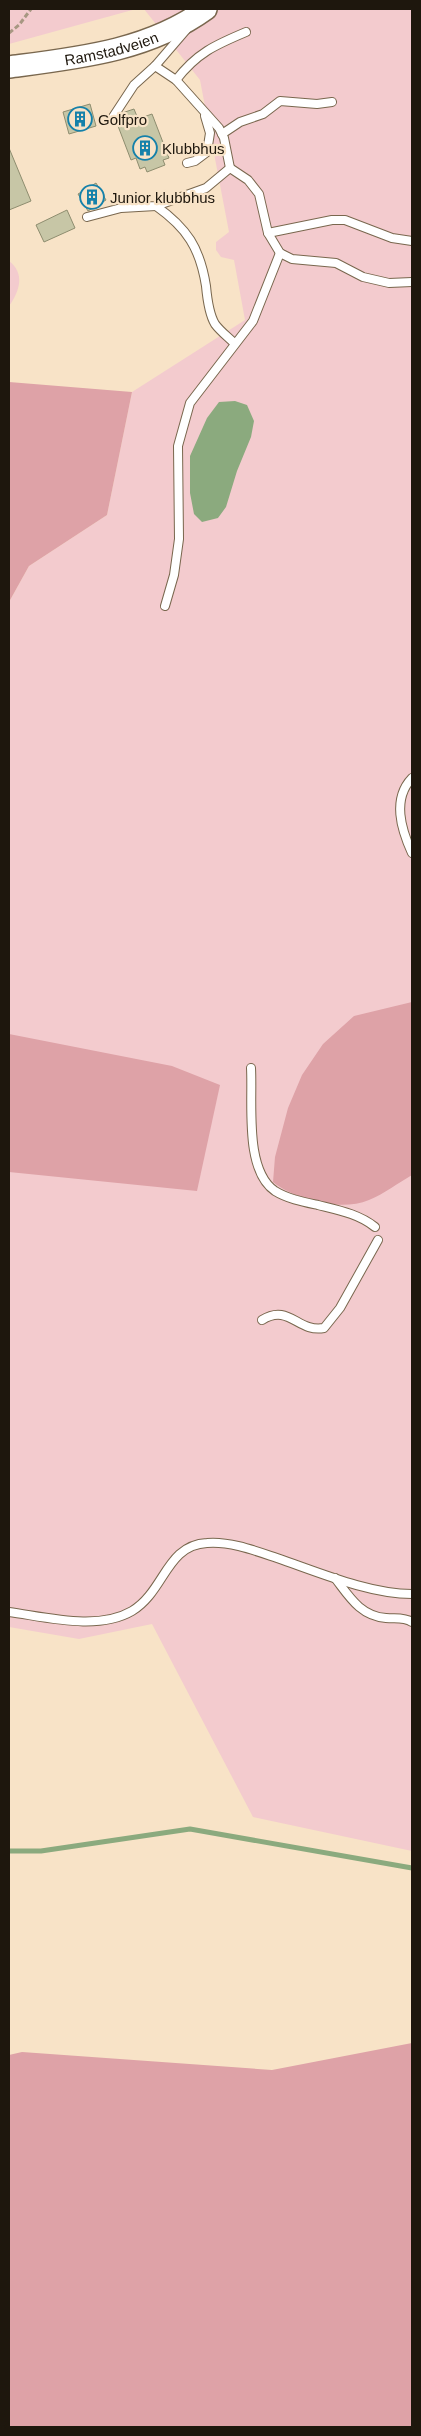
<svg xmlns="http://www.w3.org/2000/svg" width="421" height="2436" font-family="Helvetica,sans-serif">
	<rect width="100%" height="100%" fill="#f8e3c7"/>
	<!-- green -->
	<g fill="#f3cbce">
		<path d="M 9,9 L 136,9 L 9,44 Z"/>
		<path d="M 144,9 L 412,9 L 412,1851 L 253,1817 L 152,1624 L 79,1639 L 9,1627 L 9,602 L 29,566 L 107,515 L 132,392 L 245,320 L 234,260 L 221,257 L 216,250 L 216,242 L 229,232 L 200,80 Z"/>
		<path d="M 9,261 C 25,273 20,291 9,306 Z"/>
	</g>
	<!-- forest -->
	<g fill="#dea2a7">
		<path d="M 9,382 L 132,392 L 107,515 L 29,566 L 9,602 Z"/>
		<path d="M 412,1002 L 412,1175 C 398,1183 384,1194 369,1200 C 340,1212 296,1200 273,1182 L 275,1157 L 288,1108 L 302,1075 L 323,1044 L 354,1016 Z"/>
		<path d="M 9,1034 L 172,1066 L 220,1085 L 197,1191 L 9,1172 Z"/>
		<path d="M 412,2043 L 412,2427 L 9,2427 L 9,2055 L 22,2052 L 272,2070 Z"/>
	</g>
	<!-- water -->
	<path fill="#8baa7e" d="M 235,401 L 247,405 L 254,421 L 251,437 L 237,471 L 226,507 L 218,518 L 202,522 L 194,514 L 190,493 L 190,456 L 207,418 L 219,402 Z"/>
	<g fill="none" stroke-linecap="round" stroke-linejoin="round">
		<!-- stream -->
		<path stroke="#8baa7e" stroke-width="5" d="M 9,1851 L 41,1851 L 190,1829 L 412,1868"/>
	</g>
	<!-- building -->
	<g fill="#c7c6a6" stroke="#8e8d6f">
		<path d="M 90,104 L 96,126 L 69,134 L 63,112 Z"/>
		<path d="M 134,109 L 138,119 L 152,114 L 169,158 L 163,160 L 165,165 L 147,172 L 145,167 L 140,169 L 136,158 L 131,160 L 118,126 L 124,124 L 122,113 Z"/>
		<path d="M 9,148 L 31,201 L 9,210 Z"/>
		<path d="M 96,183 L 106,200 L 88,211 L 78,194 Z"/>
		<path d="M 67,210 L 75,228 L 44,242 L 36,225 Z"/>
	</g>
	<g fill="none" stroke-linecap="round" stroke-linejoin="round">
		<!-- lane casing -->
		<g stroke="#79674e" stroke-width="10">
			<g id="lane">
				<path d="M 155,66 L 176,80 L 219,128 L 224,138 L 230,168"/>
				<path d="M 176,80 C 197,53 215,45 246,32"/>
				<path d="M 113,117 L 134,85 L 155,66 L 186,30"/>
				<path d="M 222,134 L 240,122 L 263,114 L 280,101 L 317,104 L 332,102"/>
				<path d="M 187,163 L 195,161 L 207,152 L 210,133 L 205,116"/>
				<path d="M 156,206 C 187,228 200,248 206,286 C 207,297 209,314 215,324 C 220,331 228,337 234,343"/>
				<path d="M 87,217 L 121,208 L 156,206 L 206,188 L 230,168 L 248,180 L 259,194 L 268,233 L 280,253 L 292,259 L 336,263 L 363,277 L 389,283 L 412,282"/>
				<path d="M 268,233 L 332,220 L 345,220 L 392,238 L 412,241"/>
				<path d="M 165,606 L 174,575 L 179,539 L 178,446 L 190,403 L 253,321 L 280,253"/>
				<path d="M 412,778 C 392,799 401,829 412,853"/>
				<path d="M 251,1068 C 253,1102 244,1170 275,1191 C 288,1199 304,1202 318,1205 C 338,1210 359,1214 375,1227"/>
				<path d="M 262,1320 C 289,1303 298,1333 324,1328 L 340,1308 L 378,1240"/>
				<path d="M 335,1578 C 349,1596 360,1616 386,1618 C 395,1619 404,1617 412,1622"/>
				<path d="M 9,1612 C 46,1617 98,1631 132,1611 C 165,1591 166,1545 207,1543 C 230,1541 256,1551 277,1558 C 318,1572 369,1594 412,1594"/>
			</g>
		</g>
		<!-- secondary casing -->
		<g stroke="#79674e" stroke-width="24">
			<g id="secondary">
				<path id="s1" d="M 9,67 C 78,58 148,51 206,9"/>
			</g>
		</g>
		<!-- path -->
		<path stroke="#a79782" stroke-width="3" stroke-dasharray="5 2.5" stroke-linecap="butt" d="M 9,33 L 19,25 L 31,9"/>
		<!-- lane -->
		<use href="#lane" stroke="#fff" stroke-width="8"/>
		<!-- secondary -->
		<use href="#secondary" stroke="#fff" stroke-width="21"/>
	</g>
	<!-- icons -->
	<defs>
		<g id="building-ring" transform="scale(1.25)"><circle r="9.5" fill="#f8e3c7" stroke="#1581aa" stroke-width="1.5"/><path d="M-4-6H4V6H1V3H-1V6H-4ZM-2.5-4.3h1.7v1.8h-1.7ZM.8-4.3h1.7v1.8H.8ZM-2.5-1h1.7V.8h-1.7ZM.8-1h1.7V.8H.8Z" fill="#1581aa"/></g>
	</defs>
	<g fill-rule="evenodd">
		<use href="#building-ring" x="80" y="119"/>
		<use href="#building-ring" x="145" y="148"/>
		<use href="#building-ring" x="92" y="197"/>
	</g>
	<g text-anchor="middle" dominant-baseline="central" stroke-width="4.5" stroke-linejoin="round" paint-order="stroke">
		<!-- street labels -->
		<g font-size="15" fill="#1e170d" stroke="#f8e3c7">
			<text stroke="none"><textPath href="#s1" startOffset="104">Ramstadveien</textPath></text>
		</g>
		<!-- poi labels -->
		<g font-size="15" fill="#1e170d" stroke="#f8e3c7" text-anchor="start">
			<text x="98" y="119">Golfpro</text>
			<text x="162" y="148">Klubbhus</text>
			<text x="110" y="197">Junior klubbhus</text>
		</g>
	</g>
	<!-- border -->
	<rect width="421" height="2436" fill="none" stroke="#1e170d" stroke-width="20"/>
</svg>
